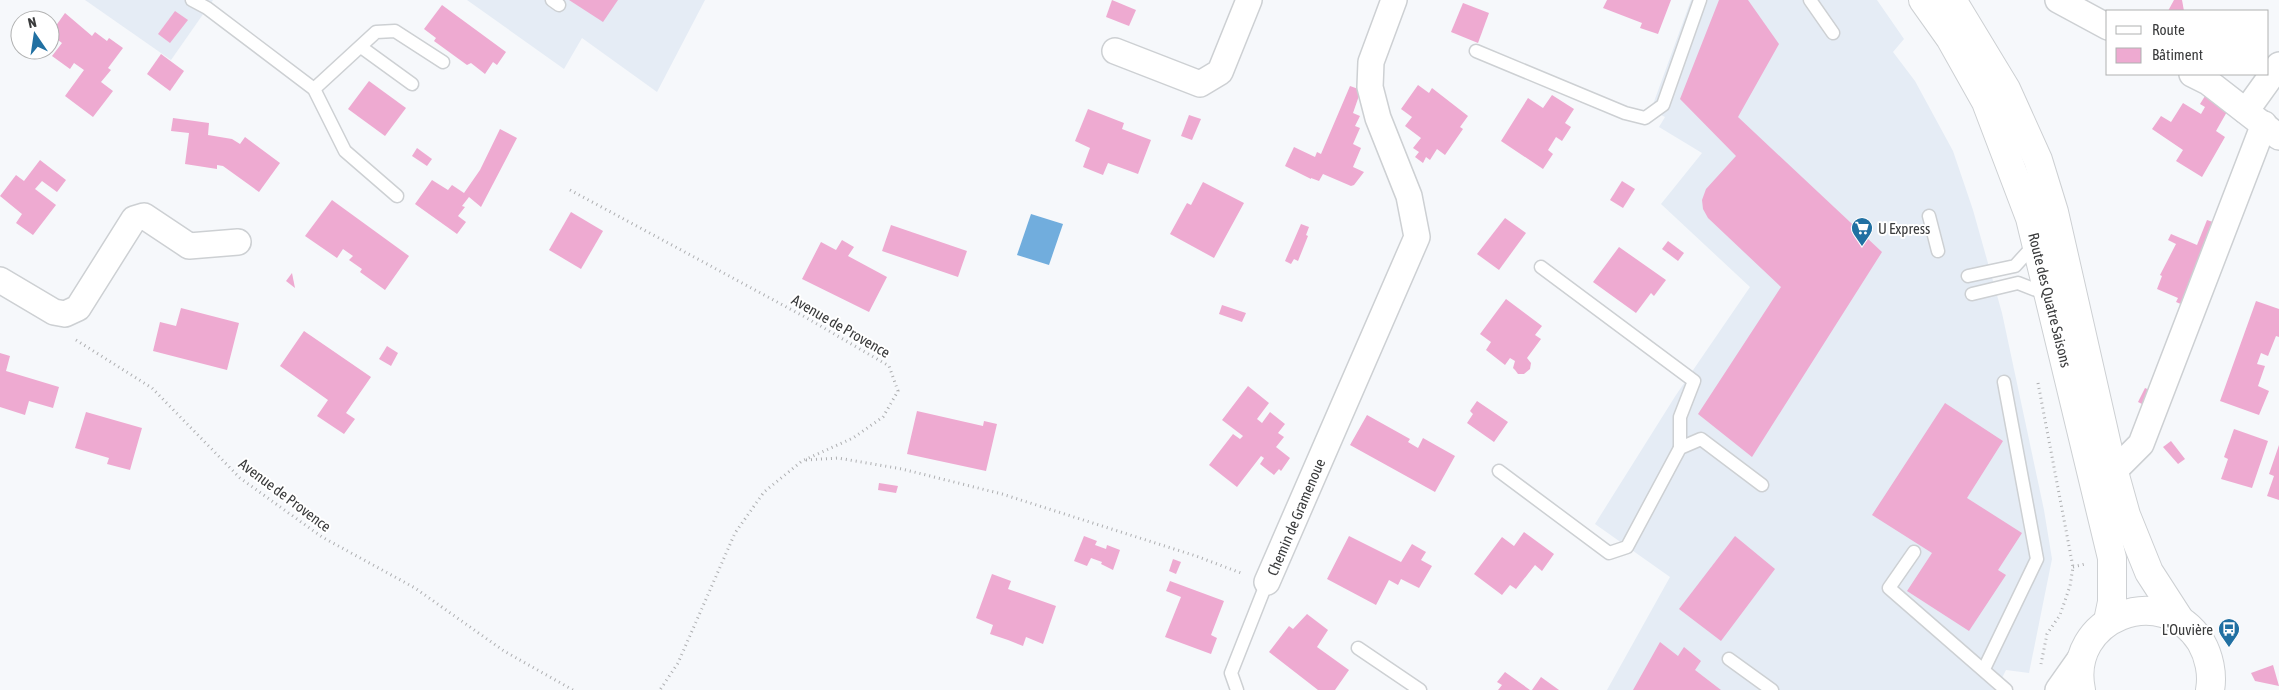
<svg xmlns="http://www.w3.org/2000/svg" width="2279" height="690" font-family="'Asap Condensed',sans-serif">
	<rect width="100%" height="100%" fill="#f6f8fb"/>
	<!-- built -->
	<g fill="#e5ecf5">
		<path d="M 85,0 L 213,0 L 171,60 Z"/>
		<path d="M 467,0 L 705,0 L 657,92 L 582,38 L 564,69 Z"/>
		<path d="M 1691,0 L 1877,0 L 1904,39 L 1893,52 L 1915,81 L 1953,151 L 1973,210 L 2002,313 L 2044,510 L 2052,559 L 2029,673 L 2006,670 L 1996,690 L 1607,690 L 1670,577 L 1595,524 L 1676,395 L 1750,287 L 1661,204 L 1702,153 L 1659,127 L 1665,117 L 1651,110 Z"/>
	</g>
	<!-- water -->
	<path fill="#71addd" d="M 1031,214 L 1063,224 L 1049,265 L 1017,255 Z"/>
	<!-- building -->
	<g fill="#eeaad1">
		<path d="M 569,0 L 618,0 L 603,22 Z"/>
		<path d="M 1112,0 L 1136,10 L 1129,26 L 1106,17 Z"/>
		<path d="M 1607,0 L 1671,0 L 1658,34 L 1640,28 L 1642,23 L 1603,8 Z"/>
		<path d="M 1719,0 L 1748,0 L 1779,44 L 1738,117 L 1882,252 L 1752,457 L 1698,414 L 1781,287 L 1708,218 L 1703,209 L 1702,200 L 1706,189 L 1736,156 L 1680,99 Z"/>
		<path d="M 2174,0 L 2182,0 L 2184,11 L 2168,11 Z"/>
		<path d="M 1463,3 L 1489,13 L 1478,43 L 1451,32 Z"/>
		<path d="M 442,5 L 506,52 L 497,65 L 493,62 L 485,74 L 471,63 L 467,65 L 434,41 L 436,38 L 424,29 Z"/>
		<path d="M 175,11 L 188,20 L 170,43 L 158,34 Z"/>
		<path d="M 65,13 L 92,36 L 95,32 L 107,41 L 109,38 L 123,48 L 108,68 L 111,70 L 101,82 L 113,91 L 93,117 L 65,96 L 84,70 L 74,63 L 70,69 L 52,56 L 62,43 L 50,34 Z"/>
		<path d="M 161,54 L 184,71 L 170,91 L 147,74 Z"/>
		<path d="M 369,81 L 406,108 L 385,136 L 348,109 Z"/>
		<path d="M 1418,85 L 1429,93 L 1432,88 L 1468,116 L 1460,127 L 1463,129 L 1445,155 L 1437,149 L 1430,160 L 1426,157 L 1423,163 L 1415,157 L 1419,152 L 1413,148 L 1421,138 L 1405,126 L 1412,117 L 1401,109 Z"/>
		<path d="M 1350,86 L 1361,90 L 1353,113 L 1360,116 L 1355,126 L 1360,128 L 1353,144 L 1361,148 L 1353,167 L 1364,172 L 1354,185 L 1351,186 L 1323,174 L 1319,181 L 1311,178 L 1311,179 L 1285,166 L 1294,147 L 1315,157 L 1317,152 L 1321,154 Z"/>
		<path d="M 1552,95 L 1574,109 L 1565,123 L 1571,127 L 1562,141 L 1556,137 L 1548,150 L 1553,154 L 1543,169 L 1501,141 L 1528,98 L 1543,108 Z"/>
		<path d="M 2205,96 L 2228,110 L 2216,131 L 2225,137 L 2202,177 L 2176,161 L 2183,150 L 2152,129 L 2161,116 L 2171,122 L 2183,103 L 2201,114 L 2205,107 L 2200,104 Z"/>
		<path d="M 1088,109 L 1124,123 L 1122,129 L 1151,140 L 1138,174 L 1108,163 L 1103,175 L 1083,167 L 1090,148 L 1075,141 Z"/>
		<path d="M 1189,115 L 1201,119 L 1192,140 L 1181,136 Z"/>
		<path d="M 173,118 L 209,123 L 208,135 L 232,139 L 240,144 L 245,137 L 280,163 L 259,192 L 223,166 L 217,165 L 217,169 L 185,164 L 189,133 L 171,131 Z"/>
		<path d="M 500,129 L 517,138 L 481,207 L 469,197 L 462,206 L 465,207 L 458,216 L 466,222 L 457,234 L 415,204 L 432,180 L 448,190 L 452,185 L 464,193 L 480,170 Z"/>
		<path d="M 417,148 L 432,159 L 427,166 L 412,156 Z"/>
		<path d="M 40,160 L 66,180 L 57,192 L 42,181 L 35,189 L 56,205 L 33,235 L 16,223 L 22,214 L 0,196 L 16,175 L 24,181 Z"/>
		<path d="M 1622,181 L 1635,189 L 1623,208 L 1610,200 Z"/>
		<path d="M 1203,182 L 1244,203 L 1214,258 L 1170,234 L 1187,203 L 1191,205 Z"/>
		<path d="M 332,200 L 409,256 L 385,290 L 360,272 L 362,269 L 349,260 L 353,256 L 343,249 L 337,258 L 305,236 Z"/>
		<path d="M 571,212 L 603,231 L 581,269 L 549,250 Z"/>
		<path d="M 1505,218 L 1526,233 L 1499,270 L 1477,254 Z"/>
		<path d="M 2207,220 L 2219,224 L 2188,307 L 2176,302 L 2178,298 L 2157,289 L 2162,276 L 2160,275 L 2176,244 L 2168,240 L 2171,234 L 2197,245 Z"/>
		<path d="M 1301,224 L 1309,227 L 1306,235 L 1308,236 L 1298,261 L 1294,259 L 1291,264 L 1285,261 Z"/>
		<path d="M 891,225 L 967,251 L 958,277 L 882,251 Z"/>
		<path d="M 842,240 L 854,247 L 848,256 L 887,277 L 869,312 L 802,279 L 821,242 L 836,250 Z"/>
		<path d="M 1668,241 L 1684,253 L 1678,261 L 1662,249 Z"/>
		<path d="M 1619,247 L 1666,280 L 1654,296 L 1651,293 L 1636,313 L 1593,282 Z"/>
		<path d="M 292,273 L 295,288 L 286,281 Z"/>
		<path d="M 1506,299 L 1542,326 L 1535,335 L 1541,339 L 1527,358 L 1531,363 L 1530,369 L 1524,374 L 1518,374 L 1515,370 L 1513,368 L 1515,361 L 1510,358 L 1505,365 L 1486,350 L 1491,342 L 1480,334 Z"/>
		<path d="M 2256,301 L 2279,309 L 2279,337 L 2276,336 L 2268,356 L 2261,353 L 2257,364 L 2265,366 L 2258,386 L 2269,391 L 2259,415 L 2220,401 Z"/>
		<path d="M 1222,305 L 1246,313 L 1242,322 L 1219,314 Z"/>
		<path d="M 181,308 L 239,323 L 227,370 L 153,351 L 160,322 L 176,326 Z"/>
		<path d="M 304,331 L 371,377 L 346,413 L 355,419 L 344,434 L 317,416 L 328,400 L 280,366 Z"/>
		<path d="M 387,346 L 398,353 L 391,366 L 379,359 Z"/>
		<path d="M 0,353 L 10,356 L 6,371 L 59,387 L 53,408 L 29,401 L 25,415 L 0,407 Z"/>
		<path d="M 1248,386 L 1269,403 L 1257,419 L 1262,423 L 1270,412 L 1285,424 L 1278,433 L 1284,437 L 1276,447 L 1290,458 L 1281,471 L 1279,469 L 1274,475 L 1260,464 L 1264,458 L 1261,456 L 1237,487 L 1209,465 L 1233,434 L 1240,439 L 1243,436 L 1222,420 Z"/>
		<path d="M 2145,388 L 2154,392 L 2148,407 L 2138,402 Z"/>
		<path d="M 1477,401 L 1508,422 L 1494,442 L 1467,423 L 1473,414 L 1470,411 Z"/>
		<path d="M 1945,403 L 2003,441 L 1967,498 L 2022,533 L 1998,570 L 2006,575 L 1969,631 L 1907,591 L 1932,553 L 1872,515 Z"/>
		<path d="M 917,411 L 983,426 L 984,421 L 997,424 L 986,471 L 907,454 Z"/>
		<path d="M 86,412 L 142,428 L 130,470 L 107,464 L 109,458 L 75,448 Z"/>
		<path d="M 1367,415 L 1410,439 L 1408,442 L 1418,448 L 1423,438 L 1455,456 L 1435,492 L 1350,445 Z"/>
		<path d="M 2234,429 L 2268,441 L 2252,488 L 2221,479 L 2228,459 L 2224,457 Z"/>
		<path d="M 2171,441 L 2185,459 L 2178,464 L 2163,447 Z"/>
		<path d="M 2279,445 L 2279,500 L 2267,496 L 2274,476 L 2269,474 Z"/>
		<path d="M 879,483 L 898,486 L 896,493 L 878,490 Z"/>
		<path d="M 1524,532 L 1554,554 L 1542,571 L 1535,565 L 1516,589 L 1510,585 L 1502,595 L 1474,574 L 1502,537 L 1514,546 Z"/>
		<path d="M 1084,536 L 1097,541 L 1095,545 L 1106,549 L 1107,545 L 1120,550 L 1113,570 L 1101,564 L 1102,562 L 1091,558 L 1087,566 L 1074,561 Z"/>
		<path d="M 1349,536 L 1401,562 L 1412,544 L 1426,552 L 1421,560 L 1432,566 L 1419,588 L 1401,579 L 1398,585 L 1389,580 L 1376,605 L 1327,579 Z"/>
		<path d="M 1735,536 L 1775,569 L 1721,641 L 1679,609 Z"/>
		<path d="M 1173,559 L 1181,562 L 1176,574 L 1169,571 Z"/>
		<path d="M 992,574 L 1011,581 L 1008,589 L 1056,606 L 1043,644 L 1026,637 L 1023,646 L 1008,640 L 990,634 L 993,625 L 976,618 Z"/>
		<path d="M 1170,581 L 1224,601 L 1211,635 L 1217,638 L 1211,654 L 1165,637 L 1181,597 L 1166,591 Z"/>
		<path d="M 1307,614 L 1328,630 L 1317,647 L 1349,670 L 1335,690 L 1318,690 L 1269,652 L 1289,626 L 1293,629 Z"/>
		<path d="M 1660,642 L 1678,656 L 1684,647 L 1701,661 L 1695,670 L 1721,690 L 1633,690 Z"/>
		<path d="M 2273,665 L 2279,686 L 2255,681 L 2251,673 Z"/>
		<path d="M 1505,672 L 1530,690 L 1498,690 L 1502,685 L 1497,682 Z"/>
		<path d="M 1541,677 L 1559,690 L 1532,690 Z"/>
	</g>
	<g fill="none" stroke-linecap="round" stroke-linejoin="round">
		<!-- lane casing -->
		<g stroke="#cdd0d3" stroke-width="15">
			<g id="lane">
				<path d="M 192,0 L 207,8 L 314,89 L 345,151 L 397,196"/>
				<path d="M 552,0 L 559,5"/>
				<path d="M 1810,0 L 1833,33"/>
				<path d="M 361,47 L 412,84"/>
				<path d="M 1476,51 L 1625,113 L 1645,118 L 1663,105 L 1700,0"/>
				<path d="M 314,89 L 376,32 L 395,31 L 443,62"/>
				<path d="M 1929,216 L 1938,251"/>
				<path d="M 1541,267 L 1694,381 L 1680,417 L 1680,448"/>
				<path d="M 1968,276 L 2015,266 L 2035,244"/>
				<path d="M 1972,294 L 2018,283 L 2049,295"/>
				<path d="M 1499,471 L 1609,553 L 1627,547 L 1680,448 L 1701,439 L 1762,485"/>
				<path d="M 1914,552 L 1889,588 L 2006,690"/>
				<path d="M 1358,648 L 1420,690"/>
				<path d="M 1729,659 L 1772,690"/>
				<path d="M 1984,669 L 2037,559 L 2004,382"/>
				<path d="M 1237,690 L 1231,673 L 1267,582"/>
			</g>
		</g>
		<!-- street casing -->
		<g stroke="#cdd0d3" stroke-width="28">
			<g id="street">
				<path d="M 2058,0 L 2108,27"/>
				<path d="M 1115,51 L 1200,84 L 1220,72 L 1249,0"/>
				<path d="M 2192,74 L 2208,82 L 2279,137"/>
				<path d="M 2246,111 L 2279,65"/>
				<path d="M 0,280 L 54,312 L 65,314 L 78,308 L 134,219 L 144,216 L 189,246 L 238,242"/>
				<path d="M 2114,471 L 2141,444 L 2264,124"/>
				<path d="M 1267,582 L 1417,237 L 1409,196 L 1378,118 L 1370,87 L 1371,62 L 1394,0"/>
				<path d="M 2058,690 L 2082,656"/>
			</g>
		</g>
		<!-- secondary casing -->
		<g stroke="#cdd0d3" stroke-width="30">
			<g id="secondary">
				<path d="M 1923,0 L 1950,38 L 1986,102 L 2030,218 L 2112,558 L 2112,602 L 2108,621"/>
				<path d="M 1952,0 L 2006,89 L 2038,160 L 2054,212 L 2109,454 L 2126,515 L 2149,572 L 2180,620"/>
				<path d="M 2081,690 C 2066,618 2162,580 2201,642 C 2209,656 2213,674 2210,690"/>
			</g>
		</g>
		<!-- path -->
		<g stroke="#aeafb1" stroke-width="3" stroke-dasharray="1 4" stroke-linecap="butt">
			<path d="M 570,190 L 805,317 L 889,366 L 898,391 L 883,417 L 853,438 L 802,461 L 764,492 L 735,533 L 678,663 L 660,690"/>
			<path d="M 76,340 L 152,388 L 240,478 L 322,537 L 415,588 L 504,651 L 573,690"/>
			<path d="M 2038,383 L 2073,567 L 2070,586 L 2060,615 L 2047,634 L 2041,664"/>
			<path d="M 806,460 L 838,458 L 902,469 L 1002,494 L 1196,556 L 1241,573"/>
			<path d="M 2073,567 L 2085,564"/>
		</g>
		<!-- lane -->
		<use href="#lane" stroke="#fff" stroke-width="12"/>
		<!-- street -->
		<use href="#street" stroke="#fff" stroke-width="25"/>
		<!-- secondary -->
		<use href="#secondary" stroke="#fff" stroke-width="28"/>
	</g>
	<!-- icons -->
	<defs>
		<g id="supermarket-pin" transform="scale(1.125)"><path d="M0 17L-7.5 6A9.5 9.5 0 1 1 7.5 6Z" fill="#2170a2" stroke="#fff"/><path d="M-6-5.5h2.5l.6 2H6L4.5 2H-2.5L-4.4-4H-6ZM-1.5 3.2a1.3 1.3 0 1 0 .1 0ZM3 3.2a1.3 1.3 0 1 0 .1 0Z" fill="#fff"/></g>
		<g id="bus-pin" transform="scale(1.125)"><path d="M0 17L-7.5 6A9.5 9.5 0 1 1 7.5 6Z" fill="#2170a2" stroke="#fff"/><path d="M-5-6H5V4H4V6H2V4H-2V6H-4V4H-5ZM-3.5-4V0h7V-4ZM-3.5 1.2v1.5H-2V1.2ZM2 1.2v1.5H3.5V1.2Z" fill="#fff"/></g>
	</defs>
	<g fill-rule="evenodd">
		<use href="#supermarket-pin" x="1862" y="228"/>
		<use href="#bus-pin" x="2229" y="629"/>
	</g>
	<g text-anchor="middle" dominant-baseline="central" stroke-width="4" stroke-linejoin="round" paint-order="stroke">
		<!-- poi labels -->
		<g font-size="15" fill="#3a3b3c" stroke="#fff" text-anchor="start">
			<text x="1878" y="228">U Express</text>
			<text x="2213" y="629" text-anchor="end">L'Ouvière</text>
		</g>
		<!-- street labels -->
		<g font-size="15" fill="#3a3b3c" stroke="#fff">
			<text transform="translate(2050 300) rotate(76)">Route des Quatre Saisons</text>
			<text transform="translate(841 326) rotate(30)">Avenue de Provence</text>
			<text transform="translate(285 495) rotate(37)">Avenue de Provence</text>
			<text transform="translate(1296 517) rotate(-67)">Chemin de Gramenoue</text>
		</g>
	</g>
	<!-- legend -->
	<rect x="2106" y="10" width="162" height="65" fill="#ffffff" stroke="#b0b1b1"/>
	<rect x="2116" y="26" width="25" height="8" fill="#ffffff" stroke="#b0b1b1"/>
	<text x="2152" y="35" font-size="15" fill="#3a3b3c">Route</text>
	<rect x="2116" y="48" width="25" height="15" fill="#eeaad1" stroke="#b0b1b1"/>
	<text x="2152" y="60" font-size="15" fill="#3a3b3c">Bâtiment</text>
	<!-- north arrow -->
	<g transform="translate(35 35) rotate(347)"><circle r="24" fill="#ffffff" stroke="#b0b1b1"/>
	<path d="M0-4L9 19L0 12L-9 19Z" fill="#2170a2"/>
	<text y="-8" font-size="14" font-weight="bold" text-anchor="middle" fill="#3a3b3c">N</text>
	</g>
</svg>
